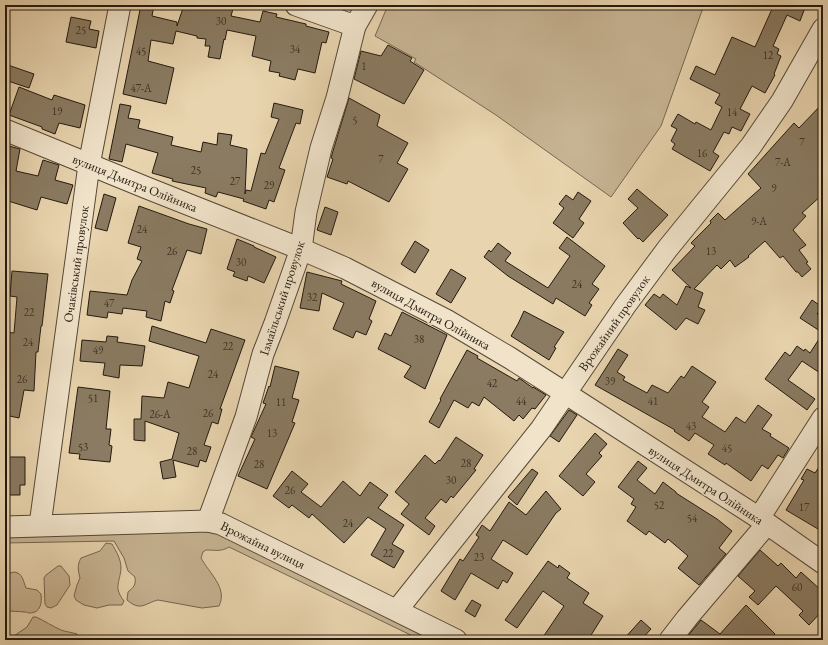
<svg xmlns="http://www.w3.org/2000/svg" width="828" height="645" font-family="'EB Garamond',serif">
	<rect width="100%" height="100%" fill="#e8d4ae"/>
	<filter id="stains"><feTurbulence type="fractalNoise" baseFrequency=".005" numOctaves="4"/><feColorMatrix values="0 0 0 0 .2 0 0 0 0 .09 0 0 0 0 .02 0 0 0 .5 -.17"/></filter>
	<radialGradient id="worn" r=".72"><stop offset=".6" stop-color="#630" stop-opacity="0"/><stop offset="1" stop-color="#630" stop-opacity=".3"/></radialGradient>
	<!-- green -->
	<g fill="#c7b493" stroke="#766751">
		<path d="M 388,5 L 704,5 L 661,126 L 611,197 L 496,115 L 414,62 L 416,59 L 375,36 Z"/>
		<path d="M 207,527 L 446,640 L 421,640 L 229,547 C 221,552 215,550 206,550 L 203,552 L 201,558 C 209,573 228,588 219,606 L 202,608 L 158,600 C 145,603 141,612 127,600 L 128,592 C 134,587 136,585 135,577 L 128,571 L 124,558 L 114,541 L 5,543 L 5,533 Z"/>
		<path d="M 106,543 L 112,544 C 116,551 121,559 121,568 C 120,583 113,587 124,601 L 122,605 L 109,605 L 97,608 L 84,605 L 76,600 L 74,596 L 77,585 L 80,578 C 78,570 77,565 81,558 L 100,551 Z"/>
		<path d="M 58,566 L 61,566 L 69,576 L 70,585 L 57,605 L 51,608 L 47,607 L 45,604 L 44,578 L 46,575 Z"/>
		<path d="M 14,572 C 23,573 23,581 26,588 L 37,590 L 41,594 C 42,602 41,613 30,613 C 27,613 28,612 24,612 C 18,611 12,612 5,610 C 5,601 6,581 10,573 Z"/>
		<path d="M 33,617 L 36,617 C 45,621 52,626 61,630 C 66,632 71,632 77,634 L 77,638 L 75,640 L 12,640 L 14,636 L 27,627 Z"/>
	</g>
	<!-- building -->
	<g fill="#8a7b62" stroke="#241a0f">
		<path d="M 141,5 L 154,5 L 152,16 L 177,22 L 177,26 L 183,8 L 187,10 L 189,5 L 234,5 L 231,16 L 260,22 L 263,11 L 277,14 L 276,17 L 306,24 L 306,26 L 329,32 L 326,43 L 322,42 L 315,73 L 298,69 L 295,80 L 279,76 L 280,73 L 269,71 L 271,61 L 252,56 L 256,36 L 227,30 L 225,40 L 224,39 L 220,59 L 208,57 L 210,46 L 205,46 L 206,39 L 197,38 L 197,36 L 176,31 L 173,44 L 151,40 L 148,61 L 174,68 L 166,104 L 123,94 Z"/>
		<path d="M 762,5 L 806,5 L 800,21 L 787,15 L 773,46 L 779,49 L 777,54 L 781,56 L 774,74 L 775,75 L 765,93 L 752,86 L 740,109 L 750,114 L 741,131 L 732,127 L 729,134 L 724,132 L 713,152 L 719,156 L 710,171 L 672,149 L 675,144 L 671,141 L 677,129 L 671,126 L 678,114 L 695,124 L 696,122 L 711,130 L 722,107 L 715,103 L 720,94 L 690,79 L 696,66 L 715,75 L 732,37 L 755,47 L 772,9 Z"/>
		<path d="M 71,17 L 91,21 L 89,29 L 99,31 L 96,48 L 66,42 Z"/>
		<path d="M 388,45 L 412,58 L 410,61 L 424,70 L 404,104 L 354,79 L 361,51 L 381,56 Z"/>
		<path d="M 5,64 L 34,74 L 29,88 L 5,80 Z"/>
		<path d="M 19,87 L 52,100 L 54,95 L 85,105 L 80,128 L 59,123 L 55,134 L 42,129 L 42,127 L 9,115 Z"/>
		<path d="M 349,98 L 380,115 L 377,126 L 408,143 L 397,163 L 408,169 L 389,202 L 348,181 L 347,184 L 327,177 L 333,159 L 331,158 L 333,151 Z"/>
		<path d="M 274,103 L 303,110 L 300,124 L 296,123 L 279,168 L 285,170 L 274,202 L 269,200 L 266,209 L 243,201 L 244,199 L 218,192 L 216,197 L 205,193 L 206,188 L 172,181 L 173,179 L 152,173 L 158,153 L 126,144 L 122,162 L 109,159 L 120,104 L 131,106 L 128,118 L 140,120 L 138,128 L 173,137 L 171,145 L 201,152 L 203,142 L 217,145 L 218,133 L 232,135 L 230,145 L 247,149 L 245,194 L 246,190 L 251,191 L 261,153 L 265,154 L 279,119 L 271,117 Z"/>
		<path d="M 823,103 L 823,194 L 802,213 L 806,216 L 793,230 L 806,245 L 799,250 L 808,262 L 806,263 L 811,269 L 802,277 L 798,272 L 796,272 L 783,256 L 780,258 L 765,241 L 748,256 L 749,257 L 735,267 L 730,260 L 721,269 L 717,265 L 694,289 L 703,293 L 698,307 L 705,310 L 698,324 L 686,318 L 676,330 L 645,305 L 654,294 L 660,298 L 663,294 L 677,305 L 686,286 L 691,288 L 672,270 L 695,246 L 691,243 L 711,223 L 710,221 L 718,213 L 725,220 L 761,188 L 748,174 L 794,123 L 799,128 Z"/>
		<path d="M 5,145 L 20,149 L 16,171 L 38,176 L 43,160 L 59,165 L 55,180 L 73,185 L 67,204 L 41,197 L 37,210 L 5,200 Z"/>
		<path d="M 637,189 L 668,215 L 643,242 L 639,238 L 638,239 L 623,223 L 638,208 L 628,199 Z"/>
		<path d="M 578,192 L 591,201 L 579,219 L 584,223 L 573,238 L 553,223 L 564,208 L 559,204 L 566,195 L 573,200 Z"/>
		<path d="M 104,194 L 116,198 L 107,231 L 95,228 Z"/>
		<path d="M 139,206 L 189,224 L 207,229 L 201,254 L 187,250 L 172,290 L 174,291 L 170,303 L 165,301 L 161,321 L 146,317 L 147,311 L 123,308 L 122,314 L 108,312 L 107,318 L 87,315 L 90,291 L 127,295 L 132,280 L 142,261 L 137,259 L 141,247 L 128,243 Z"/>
		<path d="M 325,207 L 338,212 L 331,235 L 317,230 Z"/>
		<path d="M 567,237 L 605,266 L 592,284 L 599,289 L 589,303 L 592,305 L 585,316 L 556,298 L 553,304 L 508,276 L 484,257 L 489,250 L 491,252 L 498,243 L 511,253 L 505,261 L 548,288 L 570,256 L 559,248 Z"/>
		<path d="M 237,239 L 254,246 L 254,247 L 276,257 L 264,283 L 248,276 L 247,281 L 233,276 L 235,272 L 227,269 Z"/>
		<path d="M 415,241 L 429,250 L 415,273 L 401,264 Z"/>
		<path d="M 451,269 L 466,278 L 451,303 L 436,294 Z"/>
		<path d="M 12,271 L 48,274 L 42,326 L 41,326 L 38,352 L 36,352 L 34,391 L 24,390 L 19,418 L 5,415 L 5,332 L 14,333 L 17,297 L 10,296 Z"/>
		<path d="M 307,272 L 342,281 L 341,284 L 376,301 L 369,319 L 372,321 L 366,335 L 356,331 L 353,338 L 333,329 L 344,303 L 322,293 L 319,311 L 300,308 Z"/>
		<path d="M 812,300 L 822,307 L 817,314 L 823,317 L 823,375 L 802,361 L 788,380 L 815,399 L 807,410 L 765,379 L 785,352 L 790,356 L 797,346 L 804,351 L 805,349 L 810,353 L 823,333 L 800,318 Z"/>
		<path d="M 524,311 L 564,332 L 554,347 L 556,348 L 549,360 L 511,336 L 518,324 Z"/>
		<path d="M 402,312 L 447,335 L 425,389 L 404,377 L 411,366 L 378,349 L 385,333 L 391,336 Z"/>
		<path d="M 152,326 L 206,343 L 211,329 L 245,340 L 220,409 L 222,409 L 218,424 L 212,422 L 204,445 L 211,447 L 206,462 L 200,460 L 198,467 L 173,460 L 176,477 L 163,479 L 160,462 L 172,459 L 179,433 L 145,421 L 145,441 L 134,440 L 134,419 L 141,419 L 142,396 L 164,398 L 168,382 L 189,388 L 199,356 L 149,341 Z"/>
		<path d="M 107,336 L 118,337 L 117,342 L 145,346 L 142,366 L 120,365 L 119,378 L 103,375 L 105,363 L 80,361 L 82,340 L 106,342 Z"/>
		<path d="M 618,349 L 628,355 L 617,372 L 625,377 L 623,380 L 647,393 L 652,385 L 668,393 L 681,376 L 684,378 L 692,366 L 716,382 L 702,402 L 709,407 L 702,417 L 725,432 L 736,417 L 745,423 L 758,405 L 772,415 L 762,429 L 771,434 L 770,436 L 789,448 L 783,458 L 778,455 L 768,469 L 762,465 L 751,481 L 726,463 L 725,465 L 708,454 L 714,445 L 695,433 L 689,441 L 674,431 L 675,430 L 595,385 Z"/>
		<path d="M 467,350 L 478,356 L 477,358 L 517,381 L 519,378 L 533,388 L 533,387 L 546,395 L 535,409 L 532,408 L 523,419 L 519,415 L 514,421 L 484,397 L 479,406 L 472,402 L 468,408 L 454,400 L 439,428 L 429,422 L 441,400 L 440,399 Z"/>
		<path d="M 275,366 L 299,372 L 292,398 L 299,400 L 292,422 L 295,423 L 267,489 L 238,476 L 255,439 L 251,437 L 266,404 L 263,403 L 269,386 L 270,387 Z"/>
		<path d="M 78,387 L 110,391 L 106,429 L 111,429 L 109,445 L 112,446 L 110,462 L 79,459 L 80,454 L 69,453 Z"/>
		<path d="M 569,410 L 577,415 L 559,442 L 550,436 Z"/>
		<path d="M 595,433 L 607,444 L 599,453 L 602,456 L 586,474 L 595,482 L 583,496 L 559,476 Z"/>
		<path d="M 456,437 L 483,455 L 474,469 L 476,470 L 453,498 L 451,496 L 446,503 L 441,499 L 425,518 L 435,526 L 429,535 L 401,514 L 409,504 L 395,492 L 425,455 L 435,464 L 439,460 L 440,461 Z"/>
		<path d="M 5,457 L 25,457 L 25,485 L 20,485 L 20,495 L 5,495 Z"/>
		<path d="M 638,461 L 647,468 L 637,480 L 655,494 L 663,482 L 676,492 L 676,493 L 717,519 L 732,531 L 719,548 L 726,554 L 699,585 L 678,568 L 688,556 L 668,539 L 665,543 L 649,531 L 646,535 L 627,521 L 636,507 L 631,504 L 634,499 L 618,487 Z"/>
		<path d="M 823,461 L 823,532 L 786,510 L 804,480 L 801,479 L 807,469 L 815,473 Z"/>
		<path d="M 532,469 L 538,473 L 517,505 L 508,497 Z"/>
		<path d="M 292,471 L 308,484 L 301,492 L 321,507 L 343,481 L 360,496 L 370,482 L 388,495 L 378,508 L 404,525 L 392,544 L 404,551 L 394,568 L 371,555 L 386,529 L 368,517 L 344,543 L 312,514 L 309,518 L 292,505 L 289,508 L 273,496 Z"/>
		<path d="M 546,491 L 561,509 L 556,513 L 527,555 L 503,540 L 491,559 L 513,573 L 507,583 L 503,580 L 498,589 L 471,573 L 455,600 L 441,591 L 460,559 L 463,561 L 479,537 L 476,535 L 482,525 L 490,531 L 509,502 L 526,515 Z"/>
		<path d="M 760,550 L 778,566 L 781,563 L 796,578 L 801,572 L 823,592 L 823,610 L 809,625 L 799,615 L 803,611 L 776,586 L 758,605 L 749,597 L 755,591 L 738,576 Z"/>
		<path d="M 548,561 L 558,568 L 559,565 L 570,573 L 567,578 L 589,593 L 583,603 L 603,616 L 588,640 L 541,640 L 564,606 L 543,591 L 517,628 L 505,620 Z"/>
		<path d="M 472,600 L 481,605 L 475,617 L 465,611 Z"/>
		<path d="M 746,605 L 775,634 L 769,640 L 691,640 L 687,637 L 701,620 L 720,634 Z"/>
		<path d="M 641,620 L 651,629 L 641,640 L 623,640 Z"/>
	</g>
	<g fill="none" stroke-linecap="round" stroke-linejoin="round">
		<!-- minor casing -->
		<g stroke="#554837" stroke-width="23">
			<g id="minor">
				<path d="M 296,5 L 355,26"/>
				<path d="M 5,130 L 147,188 L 301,249 L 345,268 L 446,320 L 510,358 L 565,393 L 759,518 L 823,563"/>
				<path d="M 759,518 L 823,418"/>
				<path d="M 208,521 L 246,417 L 263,354 L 275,323 L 301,249 L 306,212 L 321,148 L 337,98 L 355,26 L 367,5"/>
				<path d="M 40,525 L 89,165 L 120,5"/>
				<path d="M 5,527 L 208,521 L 221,524 L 456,640"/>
				<path d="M 397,610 L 541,429 L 625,306 L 668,248 L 751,146 L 782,101 L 823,29"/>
				<path d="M 670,640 L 687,618 L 767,524"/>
			</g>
		</g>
		<!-- minor -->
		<use href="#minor" stroke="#f0e3ca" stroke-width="21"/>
	</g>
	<g text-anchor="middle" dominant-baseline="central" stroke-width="3" stroke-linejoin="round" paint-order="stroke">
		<!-- number labels -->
		<g font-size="11" fill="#3e3224">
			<text x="221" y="21">30</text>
			<text x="81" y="30">25</text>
			<text x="295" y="49">34</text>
			<text x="141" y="51">45</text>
			<text x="768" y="55">12</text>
			<text x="364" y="66">1</text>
			<text x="141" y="88">47-А</text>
			<text x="57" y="111">19</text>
			<text x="732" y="112">14</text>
			<text x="355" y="120">5</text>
			<text x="802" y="142">7</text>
			<text x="702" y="153">16</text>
			<text x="381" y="159">7</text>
			<text x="783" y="162">7-А</text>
			<text x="196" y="170">25</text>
			<text x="235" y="181">27</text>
			<text x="269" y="185">29</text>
			<text x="774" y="188">9</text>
			<text x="759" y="221">9-А</text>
			<text x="142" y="229">24</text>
			<text x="172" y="251">26</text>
			<text x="711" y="251">13</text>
			<text x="241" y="262">30</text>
			<text x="577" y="284">24</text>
			<text x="312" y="297">32</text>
			<text x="109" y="303">47</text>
			<text x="29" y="312">22</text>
			<text x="419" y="339">38</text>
			<text x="28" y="342">24</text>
			<text x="228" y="346">22</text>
			<text x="98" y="350">49</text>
			<text x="213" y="374">24</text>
			<text x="22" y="379">26</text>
			<text x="610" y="381">39</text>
			<text x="492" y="383">42</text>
			<text x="93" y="398">51</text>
			<text x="521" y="401">44</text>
			<text x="653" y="401">41</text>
			<text x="281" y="402">11</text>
			<text x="208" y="413">26</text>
			<text x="160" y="414">26-А</text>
			<text x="691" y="426">43</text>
			<text x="272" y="433">13</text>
			<text x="83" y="447">53</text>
			<text x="727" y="448">45</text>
			<text x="192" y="451">28</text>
			<text x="466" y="463">28</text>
			<text x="259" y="464">28</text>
			<text x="451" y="480">30</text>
			<text x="290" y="490">26</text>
			<text x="659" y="505">52</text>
			<text x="804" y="507">17</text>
			<text x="692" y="518">54</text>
			<text x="348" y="523">24</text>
			<text x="388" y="553">22</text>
			<text x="479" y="557">23</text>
			<text x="797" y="587">60</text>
		</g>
		<!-- street labels -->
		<g font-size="13" fill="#241a0f" stroke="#f0e3ca">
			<text transform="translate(135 183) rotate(22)">вулиця Дмитра Олійника</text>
			<text transform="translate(76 264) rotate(-82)">Очаківський провулок</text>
			<text transform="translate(282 298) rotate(-72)">Ізмаїльський провулок</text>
			<text transform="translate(431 314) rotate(29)">вулиця Дмитра Олійника</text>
			<text transform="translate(614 323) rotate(-55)">Врожайний провулок</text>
			<text transform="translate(706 485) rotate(33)">вулиця Дмитра Олійника</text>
			<text transform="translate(263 545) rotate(26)">Врожайна вулиця</text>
		</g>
	</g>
	<!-- margin -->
	<rect width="828" height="645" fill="none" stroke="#e8d4ae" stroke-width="20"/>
	<rect x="6" y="6" width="816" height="633" fill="none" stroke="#241a0f" stroke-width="2"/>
	<rect x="10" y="10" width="808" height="625" fill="none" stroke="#241a0f"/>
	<rect width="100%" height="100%" filter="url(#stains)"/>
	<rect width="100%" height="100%" fill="url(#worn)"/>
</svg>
